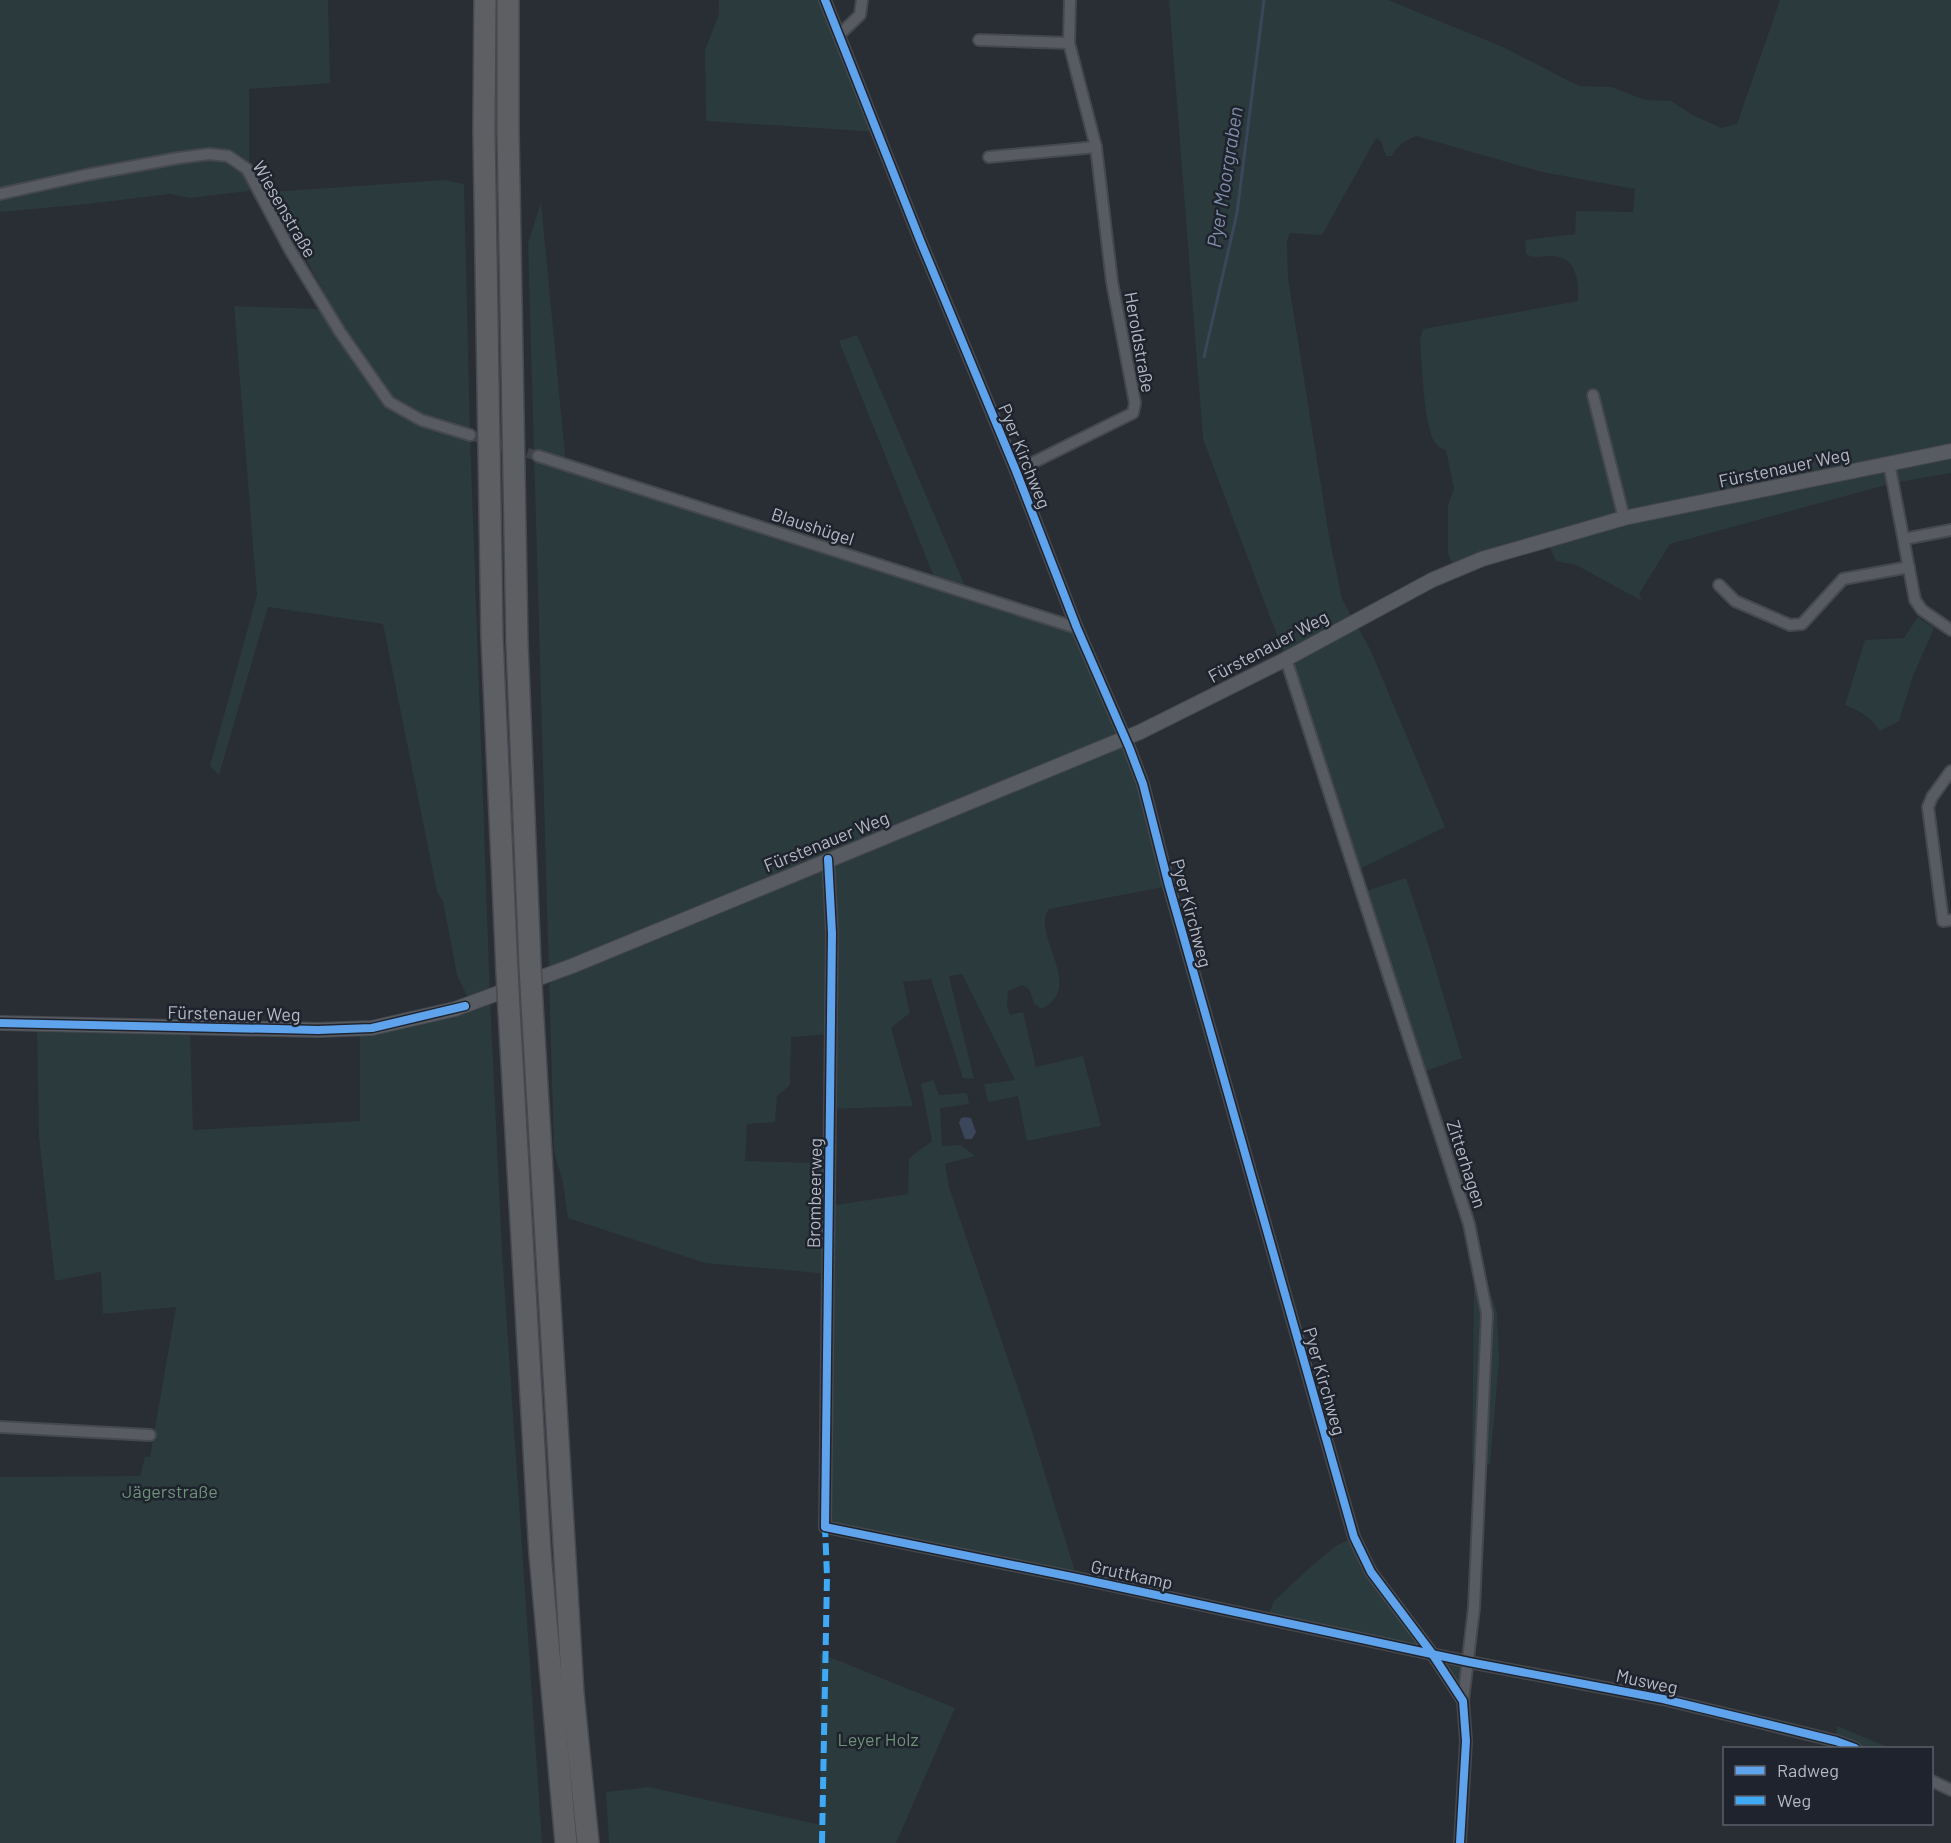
<svg xmlns="http://www.w3.org/2000/svg" width="1951" height="1843" font-family="Barlow,sans-serif">
	<rect width="100%" height="100%" fill="#292d34"/>
	<!-- green -->
	<g fill="#2b3a3c">
		<path d="M 0,0 L 328,0 L 330,83 L 249,89 L 249,191 L 190,198 L 170,194 L 88,204 L 0,212 Z"/>
		<path d="M 719,0 L 825,0 L 878,132 L 706,121 L 705,50 L 719,14 Z"/>
		<path d="M 1169,0 L 1388,0 L 1503,47 L 1579,86 L 1612,87 L 1645,100 L 1671,101 L 1693,115 L 1721,128 L 1737,124 L 1780,0 L 1951,0 L 1951,473 L 1893,483 L 1670,544 L 1639,594 L 1642,601 L 1576,565 L 1556,561 L 1546,540 L 1455,570 L 1448,553 L 1448,505 L 1454,489 L 1446,450 C 1443,449 1440,448 1438,446 C 1423,433 1422,360 1420,339 L 1423,329 L 1578,301 C 1579,283 1577,258 1554,256 C 1543,255 1537,260 1526,254 L 1525,240 L 1575,234 L 1576,211 L 1633,212 L 1635,189 L 1542,172 L 1416,136 C 1405,141 1397,145 1392,156 L 1386,156 L 1381,141 L 1376,138 L 1322,235 L 1290,233 L 1287,241 L 1288,278 L 1329,536 L 1342,599 L 1370,649 L 1445,827 L 1356,871 L 1363,892 L 1406,878 L 1429,947 L 1462,1058 L 1421,1073 L 1286,659 L 1203,439 Z"/>
		<path d="M 445,180 L 464,184 L 470,435 L 490,997 L 502,1251 L 542,1843 L 0,1843 L 0,1477 L 140,1476 L 145,1457 L 150,1457 L 176,1307 L 103,1314 L 101,1272 L 55,1281 L 39,1137 L 37,1024 L 190,1027 L 193,1130 L 360,1121 L 360,1029 L 479,1000 L 467,996 L 457,975 L 443,901 L 437,892 L 383,624 L 268,607 L 219,775 L 210,766 L 257,595 L 234,306 L 319,309 L 331,305 L 269,192 Z"/>
		<path d="M 541,202 L 566,465 L 936,582 L 839,341 L 857,335 L 968,593 L 1077,628 L 1129,747 L 1169,886 L 1049,909 C 1030,934 1087,988 1041,1009 L 1034,1003 L 1029,989 L 1022,985 L 1008,991 L 1007,1005 L 1010,1015 L 1023,1012 L 1036,1067 L 1083,1056 L 1101,1126 L 1027,1141 L 1018,1096 L 988,1102 L 984,1084 L 1015,1080 L 962,974 L 949,976 L 974,1079 L 963,1078 L 931,979 L 903,982 L 910,1013 L 891,1028 L 913,1106 L 830,1109 L 831,1034 L 791,1037 L 790,1085 L 777,1096 L 775,1122 L 747,1124 L 745,1161 L 823,1163 L 822,1207 L 908,1194 L 909,1158 L 932,1141 L 921,1084 L 933,1080 L 939,1095 L 967,1093 L 969,1104 L 940,1108 L 942,1146 L 961,1145 L 975,1156 L 945,1164 L 949,1187 L 1025,1409 L 1077,1578 L 828,1525 L 829,1274 L 705,1263 L 568,1218 L 563,1183 L 554,1152 L 528,243 Z"/>
		<path d="M 1918,617 L 1934,628 L 1913,676 L 1899,721 L 1880,731 C 1870,717 1861,711 1845,705 L 1865,640 L 1904,638 Z"/>
		<path d="M 1485,1279 L 1497,1312 L 1499,1361 L 1490,1464 L 1472,1463 L 1474,1285 Z"/>
		<path d="M 1354,1537 L 1371,1572 L 1431,1652 L 1469,1662 L 1463,1701 L 1431,1652 L 1267,1618 L 1274,1601 L 1305,1572 L 1334,1547 Z"/>
		<path d="M 820,1653 L 955,1708 L 896,1843 L 609,1843 L 606,1792 L 649,1787 L 821,1825 Z"/>
		<path d="M 1837,1726 L 1890,1748 L 1855,1748 L 1836,1741 Z"/>
	</g>
	<!-- water -->
	<path fill="#3b465b" d="M 965,1117 L 971,1118 L 976,1132 L 972,1139 L 965,1139 L 959,1123 L 961,1118 Z"/>
	<g fill="none" stroke-linecap="round" stroke-linejoin="round">
		<!-- stream -->
		<path stroke="#3b465b" stroke-width="3" d="M 1204,357 L 1237,213 L 1264,0"/>
		<!-- minor-tunnel -->
		<path stroke="#3e424a" stroke-width="10" stroke-dasharray="10 5" stroke-linecap="butt" d="M 470,435 L 538,456"/>
		<!-- minor casing -->
		<g stroke="#45484d" stroke-width="14">
			<g id="minor">
				<path d="M 825,0 L 920,240 L 1016,471 L 1077,628 L 1129,747 L 1143,784 L 1169,886 L 1354,1537 L 1371,1572 L 1431,1652 L 1463,1701 L 1466,1741 L 1460,1843"/>
				<path d="M 839,35 L 860,15 L 862,0"/>
				<path d="M 979,40 L 1069,43"/>
				<path d="M 989,157 L 1096,147"/>
				<path d="M 0,194 L 86,175 L 178,158 L 209,154 L 228,156 L 247,169 L 290,250 L 340,332 L 389,402 L 421,420 L 470,435"/>
				<path d="M 1593,395 L 1624,518"/>
				<path d="M 538,456 L 1077,628"/>
				<path d="M 1889,463 L 1915,600 L 1922,610 L 1951,630"/>
				<path d="M 1016,471 L 1133,413 L 1135,403 L 1112,282 L 1096,147 L 1069,43 L 1070,0"/>
				<path d="M 1904,539 L 1951,530"/>
				<path d="M 1719,585 L 1735,601 L 1790,625 L 1802,624 L 1843,579 L 1909,567"/>
				<path d="M 1286,659 L 1469,1224 L 1487,1314 L 1474,1608 L 1463,1701"/>
				<path d="M 1951,771 L 1932,797 L 1928,807 L 1943,921 L 1951,920"/>
				<path d="M 828,859 L 832,933 L 825,1527 L 1077,1578 L 1469,1662 L 1663,1699 L 1767,1724 L 1836,1741 L 1855,1748"/>
				<path d="M 0,1427 L 150,1435"/>
				<path d="M 1932,1781 L 1951,1790"/>
			</g>
		</g>
		<!-- tertiary casing -->
		<g stroke="#45484d" stroke-width="16">
			<path id="tertiary" d="M 0,1023 L 318,1030 L 372,1028 L 455,1009 L 572,966 L 1140,732 L 1286,659 L 1432,580 L 1482,559 L 1624,518 L 1951,451"/>
		</g>
		<!-- motorway casing -->
		<g stroke="#46494f" stroke-width="24">
			<g id="motorway">
				<path d="M 485,0 L 484,131 L 492,637 L 507,971"/>
				<path d="M 508,0 L 508,131 L 517,644 L 530,965"/>
				<path d="M 532,1003 L 573,1694 L 588,1843"/>
				<path d="M 509,1010 L 540,1554 L 566,1843"/>
			</g>
		</g>
		<!-- minor -->
		<use href="#minor" stroke="#585b62" stroke-width="10"/>
		<!-- tertiary -->
		<use href="#tertiary" stroke="#585b62" stroke-width="14"/>
		<!-- motorway -->
		<use href="#motorway" stroke="#5e5f62" stroke-width="21"/>
		<!-- motorway-bridge casing -->
		<g stroke="#46494f" stroke-width="24" stroke-linecap="butt">
			<g id="motorway-bridge">
				<path d="M 530,965 L 532,1003"/>
				<path d="M 507,971 L 509,1010"/>
			</g>
		</g>
		<!-- motorway-bridge -->
		<use href="#motorway-bridge" stroke="#5e5f62" stroke-width="21"/>
		<!-- quiet -->
		<path stroke="#3fa9f5" stroke-width="6" stroke-dasharray="12 6" stroke-linecap="butt" d="M 822,1843 L 827,1576 L 825,1527"/>
		<!-- cycleway casing -->
		<g stroke="#1e232d" stroke-width="11">
			<g id="cycleway">
				<path d="M 825,0 L 920,240 L 1016,471 L 1077,628 L 1129,747 L 1143,784 L 1169,886 L 1354,1537 L 1371,1572 L 1431,1652 L 1463,1701 L 1466,1741 L 1460,1843"/>
				<path d="M 828,859 L 832,933 L 825,1527 L 1077,1578 L 1469,1662 L 1663,1699 L 1767,1724 L 1836,1741 L 1855,1748"/>
				<path d="M 0,1023 L 318,1030 L 372,1028 L 465,1006"/>
			</g>
		</g>
		<!-- cycleway -->
		<use href="#cycleway" stroke="#60a3ed" stroke-width="8"/>
	</g>
	<g text-anchor="middle" dominant-baseline="central" stroke-width="5" stroke-linejoin="round" paint-order="stroke">
		<!-- street labels -->
		<g font-size="18" fill="#b4b9c4" stroke="#1e232d">
			<text transform="translate(285 209) rotate(60)">Wiesenstraße</text>
			<text transform="translate(1140 342) rotate(80)">Heroldstraße</text>
			<text transform="translate(1025 456) rotate(68)">Pyer Kirchweg</text>
			<text transform="translate(1784 467) rotate(-12)">Fürstenauer Weg</text>
			<text transform="translate(813 526) rotate(18)">Blaushügel</text>
			<text transform="translate(1268 646) rotate(-28)">Fürstenauer Weg</text>
			<text transform="translate(826 841) rotate(-22)">Fürstenauer Weg</text>
			<text transform="translate(1192 913) rotate(75)">Pyer Kirchweg</text>
			<text transform="translate(234 1013) rotate(1)">Fürstenauer Weg</text>
			<text transform="translate(1467 1164) rotate(72)">Zitterhagen</text>
			<text transform="translate(814 1193) rotate(-89)">Brombeerweg</text>
			<text transform="translate(1325 1381) rotate(74)">Pyer Kirchweg</text>
			<text transform="translate(1132 1574) rotate(12)">Gruttkamp</text>
			<text transform="translate(1647 1681) rotate(12)">Musweg</text>
		</g>
		<!-- park labels -->
		<g font-size="18" fill="#6e9278" stroke="#1e232d">
			<text x="170" y="1491">Jägerstraße</text>
			<text x="878" y="1739">Leyer Holz</text>
		</g>
		<!-- water labels -->
		<g font-size="20" font-style="italic" fill="#7f8ea9" stroke="#1e232d">
			<text transform="translate(1224 177) rotate(-81)">Pyer Moorgraben</text>
		</g>
	</g>
	<!-- legend -->
	<rect x="1723" y="1747" width="210" height="78" fill="#1e232d" stroke="#5a5f69" stroke-width="1.5"/>
	<rect x="1735" y="1766" width="30" height="9" fill="#60a3ed" stroke="#5a5f69" stroke-width="1.5"/>
	<text x="1777" y="1777" font-size="18" fill="#b4b9c4">Radweg</text>
	<rect x="1735" y="1796" width="30" height="9" fill="#3fa9f5" stroke="#5a5f69" stroke-width="1.5"/>
	<text x="1777" y="1807" font-size="18" fill="#b4b9c4">Weg</text>
</svg>
